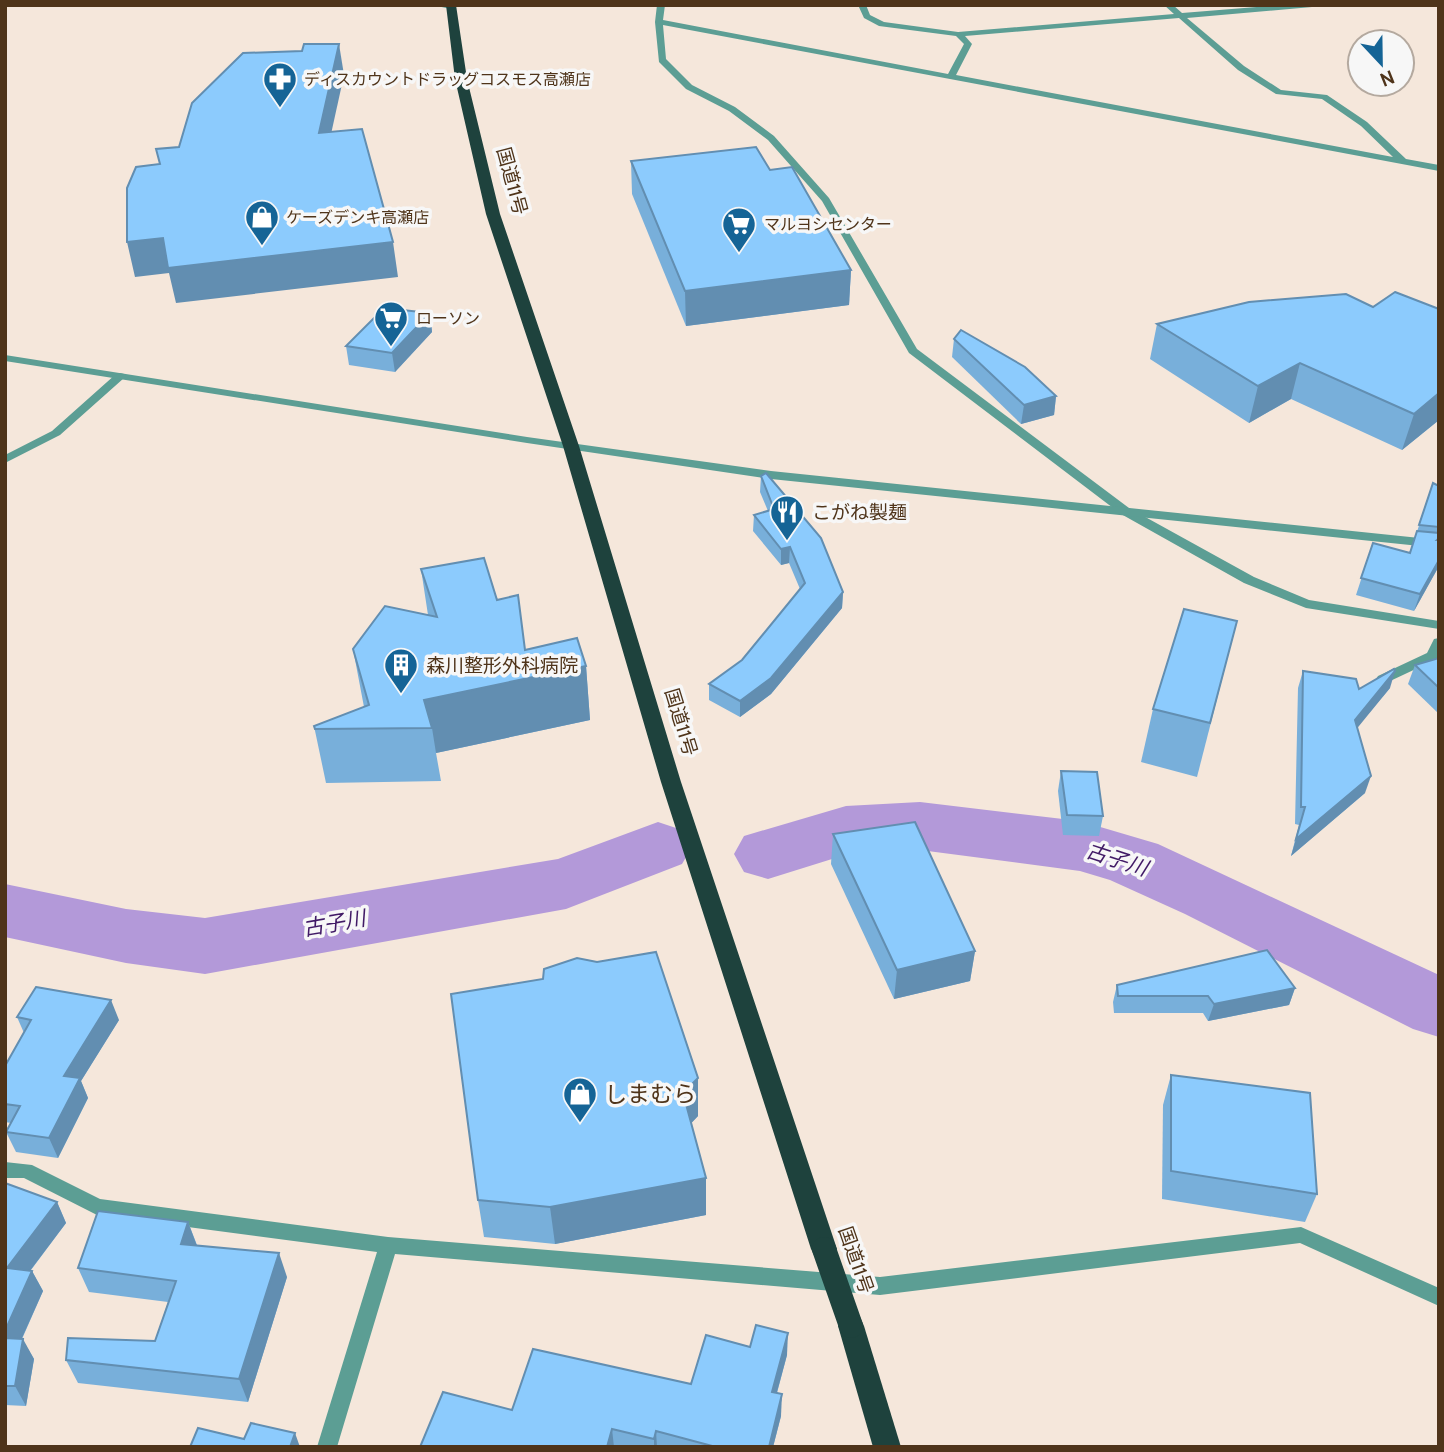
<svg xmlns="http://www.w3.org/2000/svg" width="1444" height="1452" font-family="Cabin,'Noto Sans JP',sans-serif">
	<rect width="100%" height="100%" fill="#f5e7db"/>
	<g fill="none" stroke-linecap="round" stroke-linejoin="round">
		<!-- river -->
		<g fill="#b399d9" fill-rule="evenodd">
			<path d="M 920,802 L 1080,821 L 1158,844 L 1439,975 L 1439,1037 L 1413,1029 L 1185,914 L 1110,880 L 1080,871 L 920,850 L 848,854 L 768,879 L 744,872 L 734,854 L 744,836 L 846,806 Z"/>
			<path d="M 658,822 L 682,830 L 692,847 L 682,864 L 566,909 L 205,974 L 126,963 L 5,937 L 5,884 L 126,909 L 205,918 L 558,859 Z"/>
		</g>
		<!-- minor -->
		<g fill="#5c9e94" fill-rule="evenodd">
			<path d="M 432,5 L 454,5 L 455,7 L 451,9 Z"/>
			<path d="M 657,5 L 665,5 L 663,20 L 948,74 L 964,44 L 956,36 L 879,26 L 864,18 L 858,5 L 866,5 L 870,15 L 884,22 L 958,32 L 1174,14 L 1164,5 L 1173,5 L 1182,13 L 1280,5 L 1316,5 L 1312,7 L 1187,18 L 1244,66 L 1281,90 L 1327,95 L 1367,122 L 1406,159 L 1439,165 L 1439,171 L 663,25 L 666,59 L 692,85 L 735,107 L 774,136 L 829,198 L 917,349 L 1129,508 L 1254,577 L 1309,600 L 1439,621 L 1439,629 L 1306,608 L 1244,583 L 1121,514 L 909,353 L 822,201 L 768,140 L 729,111 L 686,89 L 659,62 L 655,22 ZM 1179,18 L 1238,70 L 1276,94 L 1322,99 L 1361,126 L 1393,157 L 956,75 L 972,44 L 965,36 Z"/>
			<path d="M 120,373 L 124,374 L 124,378 L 60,435 L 5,463 L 5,455 L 52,431 L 116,374 Z"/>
			<path d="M 1439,638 L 1437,659 L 1388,682 L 1378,682 L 1376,679 L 1378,676 L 1427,653 L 1434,639 Z"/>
			<path d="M 5,1162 L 32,1165 L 100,1199 L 388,1237 L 880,1277 L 1301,1227 L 1439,1288 L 1439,1306 L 1300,1243 L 880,1295 L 395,1254 L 337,1447 L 317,1447 L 377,1252 L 97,1215 L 24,1178 L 5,1178 Z"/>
		</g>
		<!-- tertiary -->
		<path fill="#5c9e94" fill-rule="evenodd" d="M 5,355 L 527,437 L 771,471 L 1439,540 L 1439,548 L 771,479 L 527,443 L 5,361 Z"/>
		<!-- trunk -->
		<g fill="#1e423d" fill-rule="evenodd">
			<path d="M 446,5 L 456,5 L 467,79 L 500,214 L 579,446 L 681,782 L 837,1249 L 833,1257 L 824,1260 L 815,1257 L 811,1249 L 661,782 L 563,446 L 486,214 L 455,79 Z"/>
			<path d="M 851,1314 L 860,1317 L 864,1326 L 901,1447 L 873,1447 L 838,1326 L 842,1317 Z"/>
		</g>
		<!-- trunk-bridge -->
		<path stroke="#1e423d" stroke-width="24" d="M 824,1249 L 851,1326"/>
	</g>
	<!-- wall -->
	<g fill="#78afda">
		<path d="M 631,161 L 770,170 L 851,270 L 849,305 L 686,326 L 632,194 Z"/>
		<path d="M 1249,302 L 1439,420 L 1402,450 L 1291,399 L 1249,423 L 1150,359 L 1157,324 Z"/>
		<path d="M 430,313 L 432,332 L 395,372 L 349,365 L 346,346 Z"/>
		<path d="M 954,339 L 1056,396 L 1054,415 L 1021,424 L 952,357 Z"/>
		<path d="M 761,476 L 843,592 L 842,608 L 771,694 L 740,717 L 709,700 L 709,684 L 742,660 L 800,589 L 789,563 L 781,565 L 753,531 L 754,515 L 768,511 L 760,492 Z"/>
		<path d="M 1433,483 L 1439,486 L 1439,566 L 1414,611 L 1356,595 L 1373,543 L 1410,553 Z"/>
		<path d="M 421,569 L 497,600 L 525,650 L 586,666 L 590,720 L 436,753 L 441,781 L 326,783 L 314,726 L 364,707 L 353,649 L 428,615 Z"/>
		<path d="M 1237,621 L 1197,777 L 1141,762 L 1153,709 Z"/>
		<path d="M 1439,658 L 1439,714 L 1408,684 L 1415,665 Z"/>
		<path d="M 1303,671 L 1359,689 L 1390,688 L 1357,727 L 1365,793 L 1291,856 L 1299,825 L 1295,824 L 1298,688 Z"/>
		<path d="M 1061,771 L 1103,816 L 1099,836 L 1063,835 L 1058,791 Z"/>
		<path d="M 833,834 L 975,951 L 970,981 L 894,999 L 831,864 Z"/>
		<path d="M 1117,985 L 1295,988 L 1289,1005 L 1208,1021 L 1203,1013 L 1114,1013 L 1113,1002 Z"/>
		<path d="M 17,1017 L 119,1020 L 81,1081 L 88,1098 L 58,1158 L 16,1152 L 6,1132 L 11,1123 L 5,1122 L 5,1066 L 24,1033 Z"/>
		<path d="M 1171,1075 L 1317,1194 L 1305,1222 L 1162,1199 L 1163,1105 Z"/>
		<path d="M 698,1078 L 698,1116 L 691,1123 L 706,1178 L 706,1215 L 555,1244 L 484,1237 L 478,1200 Z"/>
		<path d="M 5,1183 L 57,1202 L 66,1223 L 31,1270 L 32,1271 L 43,1291 L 22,1339 L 34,1359 L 26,1406 L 5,1405 Z"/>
		<path d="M 188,1222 L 197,1245 L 287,1277 L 248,1402 L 78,1383 L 66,1360 L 155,1341 L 168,1302 L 89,1292 L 78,1268 Z"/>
		<path d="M 787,1355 L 777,1393 L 781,1416 L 773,1447 L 420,1447 L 691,1384 Z"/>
	</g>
	<!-- shaded-wall -->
	<g fill="#628eb1">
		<path d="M 339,44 L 344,75 L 324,166 L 319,133 Z"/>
		<path d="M 163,238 L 393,242 L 398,277 L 176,303 L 169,273 L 135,277 L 127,242 Z"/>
		<path d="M 851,270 L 849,305 L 686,326 L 685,291 Z"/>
		<path d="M 430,313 L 432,332 L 395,372 L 392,353 Z"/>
		<path d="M 1300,363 L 1291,399 L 1249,423 L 1258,386 Z"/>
		<path d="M 1439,393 L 1439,420 L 1402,450 L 1414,414 Z"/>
		<path d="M 1056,396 L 1054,415 L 1021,424 L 1024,405 Z"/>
		<path d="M 790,547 L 789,563 L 781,565 L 781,549 Z"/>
		<path d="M 1439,560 L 1439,566 L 1414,611 L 1420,594 Z"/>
		<path d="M 843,592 L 842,608 L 771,694 L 740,717 L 740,701 Z"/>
		<path d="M 586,666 L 590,720 L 436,753 L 432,728 L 424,700 Z"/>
		<path d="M 1395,671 L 1390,688 L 1350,737 L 1355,720 Z"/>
		<path d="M 1371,776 L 1365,793 L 1291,856 L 1296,839 Z"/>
		<path d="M 975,951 L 970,981 L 894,999 L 897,970 Z"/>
		<path d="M 1295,988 L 1289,1005 L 1208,1021 L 1214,1004 Z"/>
		<path d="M 111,1000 L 119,1020 L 81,1081 L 88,1098 L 58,1158 L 49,1138 L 64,1076 Z"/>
		<path d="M 698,1078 L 698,1116 L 684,1131 L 683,1093 Z"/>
		<path d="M 706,1178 L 706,1215 L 555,1244 L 550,1207 Z"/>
		<path d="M 57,1202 L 66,1223 L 17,1288 L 7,1268 Z"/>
		<path d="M 188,1222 L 197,1246 L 181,1244 Z"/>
		<path d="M 279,1253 L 287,1277 L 248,1402 L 239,1379 Z"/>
		<path d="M 32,1271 L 43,1291 L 13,1358 L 5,1344 L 5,1331 Z"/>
		<path d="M 788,1333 L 787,1355 L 771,1414 L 772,1392 Z"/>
		<path d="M 23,1339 L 34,1359 L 26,1406 L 15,1386 Z"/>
		<path d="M 782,1394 L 781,1416 L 773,1447 L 769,1447 Z"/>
		<path d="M 612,1429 L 614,1447 L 607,1447 Z"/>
		<path d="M 656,1431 L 657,1447 L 654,1447 L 654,1439 Z"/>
		<path d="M 295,1433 L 300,1447 L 290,1447 Z"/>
	</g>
	<!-- building -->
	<g fill="#8ccbfd" stroke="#628eb1" stroke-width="2">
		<path d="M 304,44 L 339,44 L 319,133 L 362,129 L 393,242 L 168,268 L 163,238 L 127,242 L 127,188 L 136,167 L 160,164 L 156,149 L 179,147 L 192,103 L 243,53 L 302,51 Z"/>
		<path d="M 756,147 L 770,170 L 792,167 L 851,270 L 685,291 L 631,161 Z"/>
		<path d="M 1395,292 L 1439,309 L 1439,393 L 1414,414 L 1300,363 L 1258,386 L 1157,324 L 1249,302 L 1346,294 L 1373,307 Z"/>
		<path d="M 384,308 L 430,313 L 392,353 L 346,346 Z"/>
		<path d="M 961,330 L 1025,367 L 1056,396 L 1024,405 L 954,339 Z"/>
		<path d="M 766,473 L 821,538 L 843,592 L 771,678 L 740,701 L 709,684 L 742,660 L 805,583 L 790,547 L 781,549 L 754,515 L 774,509 L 761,476 Z"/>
		<path d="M 1433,483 L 1439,486 L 1439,527 L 1419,525 Z"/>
		<path d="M 1417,531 L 1439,533 L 1439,538 L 1437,540 L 1439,540 L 1439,560 L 1420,594 L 1361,578 L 1373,543 L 1410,553 Z"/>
		<path d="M 484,558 L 497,600 L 518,595 L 525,650 L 577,638 L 586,666 L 424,700 L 432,728 L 315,729 L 314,726 L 369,705 L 353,649 L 385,606 L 437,617 L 421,569 Z"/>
		<path d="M 1184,609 L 1237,621 L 1210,723 L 1153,709 Z"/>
		<path d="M 1439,658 L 1439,688 L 1415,665 Z"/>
		<path d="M 1394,669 L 1395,671 L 1355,720 L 1371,776 L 1296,839 L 1305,807 L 1301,807 L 1303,671 L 1356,679 L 1359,689 Z"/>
		<path d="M 1061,771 L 1097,772 L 1103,816 L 1067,815 Z"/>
		<path d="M 915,822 L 975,951 L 897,970 L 833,834 Z"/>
		<path d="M 1267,950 L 1295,988 L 1214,1004 L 1208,996 L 1118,996 L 1117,985 Z"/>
		<path d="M 656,952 L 698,1078 L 683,1093 L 706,1178 L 550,1207 L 478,1200 L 451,994 L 543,979 L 544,969 L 577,958 L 597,962 Z"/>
		<path d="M 36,987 L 111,1000 L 64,1076 L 80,1078 L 49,1138 L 6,1132 L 20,1106 L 5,1104 L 5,1066 L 31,1020 L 17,1017 Z"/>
		<path d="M 1171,1075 L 1310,1093 L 1317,1194 L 1171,1171 Z"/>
		<path d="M 5,1183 L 57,1202 L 7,1268 L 32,1271 L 5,1331 Z"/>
		<path d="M 98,1211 L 188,1222 L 181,1244 L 279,1253 L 239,1379 L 66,1360 L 68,1338 L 155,1341 L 176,1281 L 78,1268 Z"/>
		<path d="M 756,1325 L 788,1333 L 772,1392 L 782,1394 L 769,1447 L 716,1447 L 656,1431 L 654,1439 L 612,1429 L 607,1447 L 420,1447 L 443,1392 L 512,1410 L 533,1349 L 691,1384 L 706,1335 L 750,1347 Z"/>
		<path d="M 5,1338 L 23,1339 L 15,1386 L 5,1386 Z"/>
		<path d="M 251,1423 L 295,1433 L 290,1447 L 190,1447 L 198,1428 L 244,1439 Z"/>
	</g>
	<!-- icons -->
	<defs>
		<g id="pharmacy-pin" transform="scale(1.75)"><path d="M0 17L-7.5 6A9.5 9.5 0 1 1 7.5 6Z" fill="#156496" stroke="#f7f7f7"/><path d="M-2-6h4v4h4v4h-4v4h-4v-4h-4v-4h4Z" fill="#fff"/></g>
		<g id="shop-pin" transform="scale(1.75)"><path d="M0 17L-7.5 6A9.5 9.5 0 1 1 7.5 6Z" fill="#156496" stroke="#f7f7f7"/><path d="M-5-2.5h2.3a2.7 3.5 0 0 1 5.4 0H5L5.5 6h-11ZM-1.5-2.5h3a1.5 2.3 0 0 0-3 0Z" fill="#fff"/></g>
		<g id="supermarket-pin" transform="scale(1.75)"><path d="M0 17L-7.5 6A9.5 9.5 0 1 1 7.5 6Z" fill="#156496" stroke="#f7f7f7"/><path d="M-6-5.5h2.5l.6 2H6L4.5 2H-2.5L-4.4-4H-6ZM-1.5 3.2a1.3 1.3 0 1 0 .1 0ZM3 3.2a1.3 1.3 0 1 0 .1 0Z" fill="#fff"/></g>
		<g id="restaurant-pin" transform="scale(1.75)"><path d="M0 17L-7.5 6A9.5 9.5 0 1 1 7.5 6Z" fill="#156496" stroke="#f7f7f7"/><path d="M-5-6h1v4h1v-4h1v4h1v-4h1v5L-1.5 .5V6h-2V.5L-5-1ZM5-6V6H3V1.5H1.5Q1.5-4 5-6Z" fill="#fff"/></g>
		<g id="building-pin" transform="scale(1.75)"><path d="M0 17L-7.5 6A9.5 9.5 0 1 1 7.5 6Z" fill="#156496" stroke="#f7f7f7"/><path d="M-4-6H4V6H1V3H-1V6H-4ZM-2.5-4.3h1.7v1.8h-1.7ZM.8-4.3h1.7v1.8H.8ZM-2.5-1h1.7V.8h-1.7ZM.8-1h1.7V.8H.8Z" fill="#fff"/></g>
	</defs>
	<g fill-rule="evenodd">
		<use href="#pharmacy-pin" x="280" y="79"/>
		<use href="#shop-pin" x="262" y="217"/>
		<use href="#supermarket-pin" x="739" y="224"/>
		<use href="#supermarket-pin" x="391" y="318"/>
		<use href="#restaurant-pin" x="787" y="512"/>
		<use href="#building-pin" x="401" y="665"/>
		<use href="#shop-pin" x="580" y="1094"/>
	</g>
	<g text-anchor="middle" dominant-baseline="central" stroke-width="7" stroke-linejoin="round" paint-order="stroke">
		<!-- far-poi labels -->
		<g font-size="16" fill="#4f341a" stroke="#f7f7f7" text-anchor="start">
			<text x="304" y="79">ディスカウントドラッグコスモス高瀬店</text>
			<text x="286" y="217">ケーズデンキ高瀬店</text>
			<text x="764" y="224">マルヨシセンター</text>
			<text x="416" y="318">ローソン</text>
		</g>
		<!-- street labels -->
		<g font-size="19" fill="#4f341a" stroke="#f7f7f7">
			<text transform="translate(512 181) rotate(75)">国道11号</text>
			<text transform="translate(681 722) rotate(73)">国道11号</text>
			<text transform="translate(856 1260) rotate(71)">国道11号</text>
		</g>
		<!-- poi labels -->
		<g font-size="19" fill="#4f341a" stroke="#f7f7f7" text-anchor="start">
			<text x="812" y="512">こがね製麺</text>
			<text x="426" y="665">森川整形外科病院</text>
		</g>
		<!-- water labels -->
		<g font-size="21" font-style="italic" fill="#411a66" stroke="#f7f7f7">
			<text transform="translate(1117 859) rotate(18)">古子川</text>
			<text transform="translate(334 923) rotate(-10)">古子川</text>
		</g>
		<!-- near-poi labels -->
		<g font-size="23" fill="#4f341a" stroke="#f7f7f7" text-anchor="start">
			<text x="604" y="1094">しまむら</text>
		</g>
	</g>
	<!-- border -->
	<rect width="1444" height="1452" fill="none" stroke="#4f341a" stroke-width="14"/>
	<!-- north arrow -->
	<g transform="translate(1381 63) rotate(158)"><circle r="33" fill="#f7f7f7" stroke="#b4a99f" stroke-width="2"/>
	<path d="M0-5L12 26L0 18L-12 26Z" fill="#156496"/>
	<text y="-10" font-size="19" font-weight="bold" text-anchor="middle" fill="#4f341a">N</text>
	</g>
</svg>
